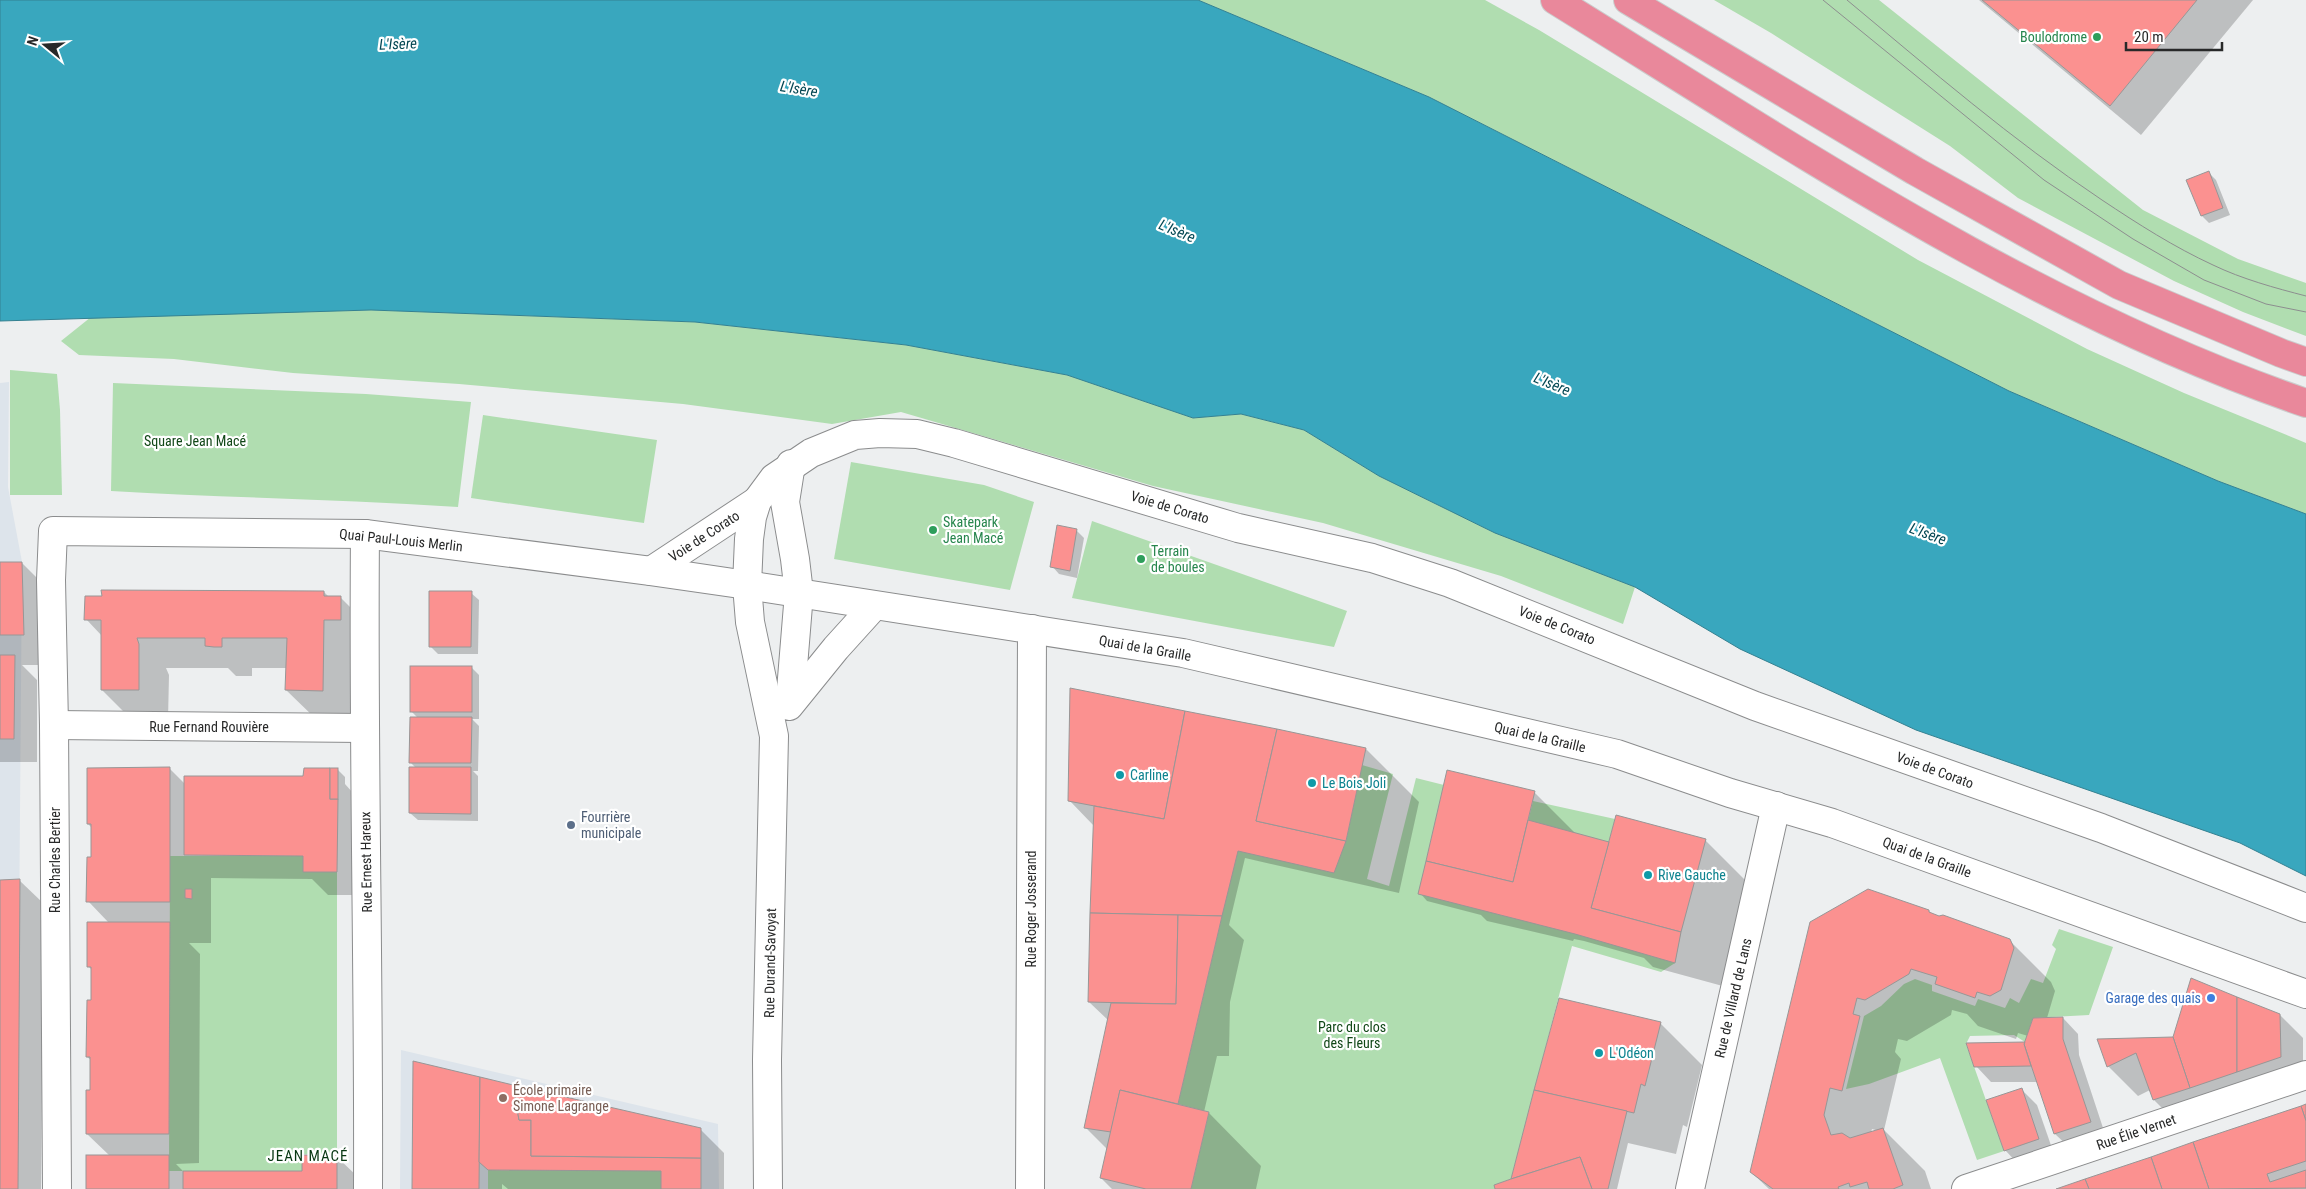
<svg xmlns="http://www.w3.org/2000/svg" width="2306" height="1189" font-family="'Roboto Condensed',sans-serif">
	<rect width="100%" height="100%" fill="#edeff0"/>
	<!-- built -->
	<g fill="#dde4eb">
		<path d="M 9,382 L 8,487 L 22,562 L 17,1189 L 0,1189 L 0,383 Z"/>
		<path d="M 401,1050 L 718,1124 L 719,1189 L 400,1189 Z"/>
	</g>
	<!-- green -->
	<g fill="#b0ddb0">
		<path d="M 1198,0 L 1485,0 L 1539,30 L 1918,260 L 2087,349 L 2184,393 L 2306,443 L 2306,514 L 2218,481 L 2009,391 L 1429,97 Z"/>
		<path d="M 1714,0 L 1879,0 L 2143,210 L 2238,259 L 2306,283 L 2306,336 L 2243,312 L 2174,281 L 2018,198 L 1950,146 L 1771,33 Z"/>
		<path d="M 371,310 L 695,322 L 906,345 L 1067,375 L 1193,418 L 1241,414 L 1304,430 L 1379,476 L 1495,533 L 1635,587 L 1623,624 L 1501,576 L 1323,523 L 1153,486 L 901,412 L 832,424 L 683,404 L 459,384 L 293,373 L 174,359 L 79,355 L 61,341 L 91,317 Z"/>
		<path d="M 10,370 L 57,374 L 60,410 L 62,495 L 10,495 Z"/>
		<path d="M 113,383 L 366,394 L 471,402 L 458,507 C 342,499 227,498 111,491 Z"/>
		<path d="M 483,415 L 657,440 L 644,523 L 471,498 Z"/>
		<path d="M 851,462 L 984,485 L 1034,502 L 1010,590 L 834,559 Z"/>
		<path d="M 1092,521 L 1347,611 L 1334,647 L 1072,598 Z"/>
		<path d="M 1198,714 L 1264,726 L 1240,829 L 1346,841 L 1362,765 L 1393,774 L 1367,879 L 1389,886 L 1416,778 L 1444,785 L 1426,861 L 1513,882 L 1533,801 L 1615,819 L 1591,908 L 1681,932 L 1675,963 L 1661,972 L 1572,946 L 1511,1179 L 1494,1185 L 1495,1189 L 1191,1189 L 1209,1112 L 1178,1104 L 1222,916 Z"/>
		<path d="M 170,856 L 303,856 L 304,872 L 337,872 L 337,1155 L 302,1154 L 302,1171 L 169,1171 Z"/>
		<path d="M 2059,929 L 2113,947 L 2089,1015 L 2033,1018 L 2025,1042 L 2014,1035 L 1970,1036 L 1966,1044 L 2004,1151 L 1977,1160 L 1940,1058 L 1869,1084 L 1846,1089 L 1864,1016 L 1881,1006 L 1904,984 L 1915,979 L 1932,985 L 1932,991 L 1975,1006 L 1978,999 L 2005,1008 L 2010,998 L 2019,1003 L 2031,979 L 2043,983 L 2056,949 L 2052,945 Z"/>
		<path d="M 488,1170 L 661,1171 L 661,1189 L 488,1189 Z"/>
	</g>
	<!-- water -->
	<path fill="#39a7be" stroke="#348191" d="M 0,0 L 1198,0 L 1429,97 L 2009,391 L 2218,481 L 2306,514 L 2306,876 L 2240,843 L 1916,730 L 1740,649 L 1635,587 L 1495,533 L 1379,476 L 1304,430 L 1241,414 L 1193,418 L 1067,375 L 906,345 L 695,322 L 371,310 L 0,321 Z"/>
	<!-- shadow -->
	<g fill="#0003" fill-rule="evenodd">
		<path d="M 1979,0 L 2253,0 L 2141,135 Z"/>
		<path d="M 2209,173 L 2216,180 L 2230,215 L 2209,223 L 2202,216 Z"/>
		<path d="M 1076,530 L 1084,538 L 1077,578 L 1059,574 L 1052,566 Z"/>
		<path d="M 0,563 L 22,563 L 52,593 L 54,665 L 22,665 L 37,680 L 37,762 L 0,762 Z"/>
		<path d="M 324,592 L 329,597 L 340,597 L 371,628 L 353,720 L 317,720 L 286,690 L 287,668 L 252,668 L 252,676 L 236,676 L 228,668 L 166,668 L 169,675 L 168,720 L 132,720 L 102,690 L 102,636 L 86,619 Z"/>
		<path d="M 471,593 L 479,600 L 478,654 L 438,654 L 430,646 Z"/>
		<path d="M 471,667 L 479,675 L 479,719 L 472,719 L 479,726 L 478,771 L 473,771 L 478,776 L 478,821 L 418,820 L 410,813 L 416,768 L 411,763 L 418,718 L 411,711 Z"/>
		<path d="M 1366,749 L 1419,802 L 1399,893 L 1245,858 L 1229,925 L 1244,940 L 1230,1002 L 1229,1056 L 1217,1056 L 1204,1112 L 1209,1113 L 1261,1166 L 1256,1189 L 1112,1189 L 1101,1178 L 1108,1150 L 1085,1127 L 1109,1021 L 1089,1002 L 1094,826 L 1069,800 Z"/>
		<path d="M 170,769 L 186,785 L 305,777 L 337,769 L 345,777 L 345,784 L 353,793 L 360,895 L 328,895 L 312,879 L 211,878 L 211,943 L 189,943 L 200,954 L 199,1163 L 176,1164 L 185,1173 L 303,1172 L 336,1156 L 360,1179 L 360,1189 L 88,1189 L 110,1156 L 87,1134 L 91,1091 L 91,1060 L 87,1057 L 92,1001 L 92,970 L 88,966 L 109,923 L 88,901 L 92,859 L 92,828 L 88,824 Z"/>
		<path d="M 1534,792 L 1576,834 L 1610,843 L 1705,840 L 1765,900 L 1741,991 L 1653,967 L 1644,958 L 1584,941 L 1574,939 L 1573,941 L 1487,921 L 1481,915 L 1427,901 L 1420,893 Z"/>
		<path d="M 19,880 L 43,903 L 41,1189 L 0,1189 L 0,881 Z"/>
		<path d="M 1929,911 L 1932,915 L 2009,940 L 2051,982 L 2055,991 L 2047,1018 L 2063,1018 L 2078,1034 L 2079,1055 L 2106,1137 L 2071,1149 L 2055,1134 L 2038,1082 L 1991,1082 L 1976,1066 L 2026,1043 L 2028,1036 L 2018,1033 L 2016,1039 L 1978,1026 L 1967,1014 L 1952,1010 L 1951,1015 L 1907,1041 L 1898,1039 L 1895,1052 L 1901,1059 L 1884,1130 L 1925,1171 L 1931,1189 L 1769,1189 L 1751,1172 L 1811,923 ZM 1872,1129 L 1879,1131 L 1871,1133 Z"/>
		<path d="M 2280,1015 L 2303,1038 L 2303,1080 L 2184,1130 L 2154,1100 L 2150,1090 L 2138,1096 L 2108,1066 L 2099,1041 L 2174,1038 Z"/>
		<path d="M 1660,1023 L 1702,1065 L 1687,1127 L 1683,1125 L 1676,1154 L 1628,1143 L 1617,1189 L 1496,1189 L 1514,1180 Z"/>
		<path d="M 414,1063 L 701,1130 L 724,1153 L 724,1189 L 508,1189 L 502,1184 L 502,1189 L 413,1189 Z"/>
		<path d="M 2021,1089 L 2037,1105 L 2054,1154 L 2020,1166 L 2005,1150 Z"/>
		<path d="M 2306,1105 L 2306,1189 L 2060,1189 Z"/>
	</g>
	<!-- building -->
	<g fill="#fb9190" stroke="#989696">
		<path d="M 1982,0 L 2197,0 L 2110,106 Z"/>
		<path d="M 2209,171 L 2223,208 L 2201,216 L 2186,180 Z"/>
		<path d="M 1057,525 L 1077,529 L 1070,571 L 1050,567 Z"/>
		<path d="M 0,562 L 22,562 L 24,635 L 0,635 Z"/>
		<path d="M 101,590 L 324,591 L 324,596 L 341,596 L 341,620 L 324,620 L 323,691 L 285,690 L 287,638 L 222,638 L 222,647 L 214,647 L 205,646 L 205,638 L 137,638 L 139,644 L 139,690 L 101,690 L 101,620 L 84,620 L 85,596 L 102,596 Z"/>
		<path d="M 429,591 L 472,591 L 471,647 L 429,647 Z"/>
		<path d="M 0,655 L 15,655 L 14,739 L 0,739 Z"/>
		<rect x="410" y="666" width="62" height="46"/>
		<path d="M 1070,688 L 1185,711 L 1164,819 L 1068,801 Z"/>
		<path d="M 1185,711 L 1277,729 L 1256,821 L 1346,841 L 1334,873 L 1238,851 L 1222,916 L 1090,913 L 1094,806 L 1164,819 Z"/>
		<path d="M 410,717 L 472,717 L 471,763 L 409,763 Z"/>
		<path d="M 1277,729 L 1366,748 L 1346,841 L 1256,821 Z"/>
		<path d="M 170,767 L 170,902 L 86,902 L 87,857 L 91,857 L 91,824 L 87,824 L 87,768 Z"/>
		<path d="M 409,767 L 471,767 L 471,814 L 409,813 Z"/>
		<path d="M 304,768 L 330,768 L 330,799 L 338,799 L 337,872 L 303,872 L 303,856 L 184,855 L 184,776 L 303,776 Z"/>
		<rect x="330" y="768" width="8" height="31"/>
		<path d="M 1447,770 L 1535,791 L 1513,882 L 1426,861 Z"/>
		<path d="M 1616,815 L 1706,839 L 1681,932 L 1591,908 Z"/>
		<path d="M 1528,820 L 1609,842 L 1591,908 L 1681,932 L 1675,963 L 1575,934 L 1418,894 L 1426,861 L 1513,882 Z"/>
		<path d="M 20,879 L 18,1189 L 0,1189 L 0,880 Z"/>
		<path d="M 185,889 L 192,889 L 192,899 L 185,898 Z"/>
		<path d="M 1868,889 L 1929,910 L 1929,912 L 1939,916 L 1943,915 L 2010,939 L 2014,948 L 2001,990 L 1990,996 L 1977,992 L 1975,998 L 1935,984 L 1937,977 L 1911,969 L 1909,974 L 1865,1000 L 1857,998 L 1853,1014 L 1860,1016 L 1842,1091 L 1830,1088 L 1824,1115 L 1831,1135 L 1842,1133 L 1850,1138 L 1883,1128 L 1903,1185 L 1893,1189 L 1869,1189 L 1867,1182 L 1850,1187 L 1849,1183 L 1838,1187 L 1839,1189 L 1773,1189 L 1750,1172 L 1810,922 Z"/>
		<path d="M 1090,913 L 1178,915 L 1176,1004 L 1088,1002 Z"/>
		<path d="M 1178,915 L 1222,916 L 1178,1104 L 1120,1090 L 1111,1132 L 1084,1128 L 1111,1003 L 1176,1004 Z"/>
		<path d="M 87,922 L 170,922 L 169,1134 L 86,1134 L 86,1090 L 90,1090 L 90,1057 L 86,1057 L 87,1000 L 91,1000 L 91,967 L 87,967 Z"/>
		<path d="M 2191,978 L 2237,997 L 2237,1072 L 2190,1088 L 2173,1037 Z"/>
		<path d="M 2237,997 L 2280,1014 L 2281,1057 L 2237,1072 Z"/>
		<path d="M 1559,998 L 1661,1022 L 1645,1086 L 1641,1084 L 1634,1113 L 1534,1090 Z"/>
		<path d="M 2063,1017 L 2063,1039 L 2091,1122 L 2054,1134 L 2024,1044 L 2033,1018 Z"/>
		<path d="M 2173,1037 L 2190,1088 L 2153,1100 L 2136,1053 L 2107,1067 L 2097,1039 Z"/>
		<path d="M 2025,1042 L 2024,1044 L 2031,1066 L 1974,1067 L 1966,1043 Z"/>
		<path d="M 413,1061 L 480,1077 L 479,1189 L 412,1189 Z"/>
		<path d="M 480,1077 L 513,1085 L 519,1120 L 531,1120 L 531,1156 L 701,1158 L 701,1189 L 661,1189 L 661,1171 L 488,1170 L 479,1162 Z"/>
		<path d="M 513,1085 L 701,1128 L 701,1158 L 531,1156 L 531,1120 L 519,1120 Z"/>
		<path d="M 2022,1088 L 2039,1139 L 2004,1151 L 1986,1100 Z"/>
		<path d="M 1120,1090 L 1209,1112 L 1191,1189 L 1146,1189 L 1100,1178 Z"/>
		<path d="M 1534,1090 L 1627,1111 L 1608,1189 L 1592,1189 L 1580,1157 L 1511,1179 Z"/>
		<path d="M 2306,1104 L 2306,1121 L 2301,1106 Z"/>
		<path d="M 2301,1106 L 2306,1121 L 2306,1161 L 2267,1174 L 2270,1182 L 2306,1170 L 2306,1188 L 2209,1189 L 2193,1142 Z"/>
		<path d="M 2193,1142 L 2209,1189 L 2162,1189 L 2151,1157 Z"/>
		<rect x="86" y="1155" width="83" height="34"/>
		<path d="M 302,1155 L 337,1155 L 337,1189 L 183,1189 L 183,1171 L 302,1171 Z"/>
		<path d="M 1580,1157 L 1592,1189 L 1495,1189 L 1494,1185 L 1511,1179 Z"/>
		<path d="M 2151,1157 L 2162,1189 L 2089,1189 L 2085,1179 Z"/>
		<path d="M 2085,1179 L 2089,1189 L 2056,1189 Z"/>
	</g>
	<g fill="none" stroke-linecap="round" stroke-linejoin="round">
		<!-- street casing -->
		<g stroke="#8b8c8d" stroke-width="30">
			<g id="street">
				<path d="M 365,534 C 363,753 369,971 368,1189"/>
				<path d="M 651,571 L 757,501"/>
				<path d="M 54,725 L 364,728"/>
				<path d="M 57,1189 L 54,725 L 51,580 L 53,531 L 365,534 L 651,571 L 747,585"/>
				<path d="M 1030,1189 L 1032,629"/>
				<path d="M 1690,1189 L 1776,806"/>
				<path d="M 1966,1189 L 2306,1075"/>
			</g>
		</g>
		<!-- secondary casing -->
		<g stroke="#8b8c8d" stroke-width="30">
			<g id="secondary">
				<path d="M 747,585 L 1183,653 L 1617,754 L 1730,793 L 1832,823 L 2306,994"/>
				<path d="M 790,703 L 799,593 L 795,559 L 785,502 L 791,464"/>
				<path d="M 789,706 L 836,648 L 874,606"/>
				<path d="M 768,1189 L 767,1060 L 774,736 L 750,622 L 747,585 L 749,539 L 752,517 L 757,501 L 774,478 L 811,453 L 855,435 L 880,433 L 917,434 L 954,443 L 1238,528 L 1372,558 L 1450,583 L 1755,706 L 2101,828 L 2306,908"/>
			</g>
		</g>
		<!-- highway casing -->
		<g stroke="#cbcccc" stroke-width="30">
			<g id="highway">
				<path d="M 1555,0 C 1796,149 2036,311 2306,403"/>
				<path d="M 1628,0 L 1915,171 L 2119,285 L 2281,353 L 2306,362"/>
			</g>
		</g>
		<!-- street -->
		<use href="#street" stroke="#fff" stroke-width="28"/>
		<!-- secondary -->
		<use href="#secondary" stroke="#fff" stroke-width="28"/>
		<!-- highway -->
		<use href="#highway" stroke="#e9889b" stroke-width="28"/>
		<!-- tram -->
		<g stroke="#8d8e8f" stroke-width="1">
			<path d="M 1823,0 L 2044,180 L 2133,239 L 2204,280 L 2266,304 L 2306,312"/>
			<path d="M 1847,0 C 1930,69 2012,140 2102,200 C 2138,224 2174,247 2213,265 C 2242,279 2275,288 2306,296"/>
		</g>
	</g>
	<!-- markers -->
	<g fill="#2e9e5b" stroke="#fff" stroke-width="2">
		<circle cx="2097" cy="37" r="5"/>
		<circle cx="933" cy="530" r="5"/>
		<circle cx="1141" cy="559" r="5"/>
	</g>
	<g fill="#0f9aa8" stroke="#fff" stroke-width="2">
		<circle cx="1120" cy="775" r="5"/>
		<circle cx="1312" cy="783" r="5"/>
		<circle cx="1648" cy="875" r="5"/>
		<circle cx="1599" cy="1053" r="5"/>
	</g>
	<circle fill="#5c6f8a" stroke="#fff" stroke-width="2" cx="571" cy="825" r="5"/>
	<circle fill="#3f7fe0" stroke="#fff" stroke-width="2" cx="2211" cy="998" r="5"/>
	<circle fill="#8d6e63" stroke="#fff" stroke-width="2" cx="503" cy="1098" r="5"/>
	<g text-anchor="middle" dominant-baseline="central" stroke-width="4.5" stroke-linejoin="round" paint-order="stroke">
		<!-- leisure labels -->
		<g font-size="14" fill="#27864d" stroke="#fff" text-anchor="start">
			<text x="2087" y="37" text-anchor="end">Boulodrome</text>
			<text x="943" y="522">Skatepark<tspan x="943" dy="16">Jean Macé</tspan></text>
			<text x="1151" y="551">Terrain<tspan x="1151" dy="16">de boules</tspan></text>
		</g>
		<!-- park labels -->
		<g font-size="14" fill="#114717" stroke="#fff">
			<text x="195" y="441">Square Jean Macé</text>
			<text x="1352" y="1027">Parc du clos<tspan x="1352" dy="16">des Fleurs</tspan></text>
		</g>
		<!-- street labels -->
		<g font-size="14" fill="#282929" stroke="#fff">
			<text transform="translate(1170 507) rotate(17)">Voie de Corato</text>
			<text transform="translate(704 536) rotate(-33)">Voie de Corato</text>
			<text transform="translate(401 540) rotate(6)">Quai Paul-Louis Merlin</text>
			<text transform="translate(1557 625) rotate(22)">Voie de Corato</text>
			<text transform="translate(1145 648) rotate(10)">Quai de la Graille</text>
			<text x="209" y="727">Rue Fernand Rouvière</text>
			<text transform="translate(1540 737) rotate(13)">Quai de la Graille</text>
			<text transform="translate(1935 770) rotate(20)">Voie de Corato</text>
			<text transform="translate(1927 857) rotate(20)">Quai de la Graille</text>
			<text transform="translate(55 860) rotate(-90)">Rue Charles Bertier</text>
			<text transform="translate(366 862) rotate(-91)">Rue Ernest Hareux</text>
			<text transform="translate(1031 909) rotate(-90)">Rue Roger Josserand</text>
			<text transform="translate(770 963) rotate(-89)">Rue Durand-Savoyat</text>
			<text transform="translate(1733 998) rotate(-77)">Rue de Villard de Lans</text>
			<text transform="translate(2136 1132) rotate(-19)">Rue Élie Vernet</text>
		</g>
		<!-- culture labels -->
		<g font-size="14" fill="#0d838f" stroke="#fff" text-anchor="start">
			<text x="1130" y="775">Carline</text>
			<text x="1322" y="783">Le Bois Joli</text>
			<text x="1658" y="875">Rive Gauche</text>
			<text x="1609" y="1053">L'Odéon</text>
		</g>
		<!-- service labels -->
		<g font-size="14" fill="#4e5e75" stroke="#fff" text-anchor="start">
			<text x="581" y="817">Fourrière<tspan x="581" dy="16">municipale</tspan></text>
		</g>
		<!-- shop labels -->
		<g font-size="14" fill="#366cbe" stroke="#fff" text-anchor="end">
			<text x="2201" y="998">Garage des quais</text>
		</g>
		<!-- education labels -->
		<g font-size="14" fill="#785e54" stroke="#fff" text-anchor="start">
			<text x="513" y="1090">École primaire<tspan x="513" dy="16">Simone Lagrange</tspan></text>
		</g>
		<!-- water labels -->
		<g font-size="15" font-style="italic" fill="#044753" stroke="#fff">
			<text transform="translate(398 44) rotate(-2)">L'Isère</text>
			<text transform="translate(799 89) rotate(9)">L'Isère</text>
			<text transform="translate(1177 231) rotate(22)">L'Isère</text>
			<text transform="translate(1552 384) rotate(22)">L'Isère</text>
			<text transform="translate(1928 534) rotate(20)">L'Isère</text>
		</g>
		<!-- neighbourhood labels -->
		<g font-size="15" letter-spacing="1" fill="#073611" stroke="#fff">
			<text x="308" y="1156">JEAN MACÉ</text>
		</g>
	</g>
	<!-- north arrow -->
	<g transform="translate(45 45) rotate(288)" stroke="#ffffff" stroke-width="4" paint-order="stroke">
	<path d="M0-4L9 19L0 12L-9 19Z" fill="#282929"/>
	<text y="-8" font-size="14" font-weight="bold" text-anchor="middle" fill="#282929">N</text>
	</g>
	<!-- scale -->
	<path d="M2126 42v8h96v-8" fill="none" stroke="#282929" stroke-width="2.5"/>
	<text x="2134" y="42" font-size="15" fill="#282929" stroke="#ffffff" stroke-width="4" paint-order="stroke">20 m</text>
</svg>
